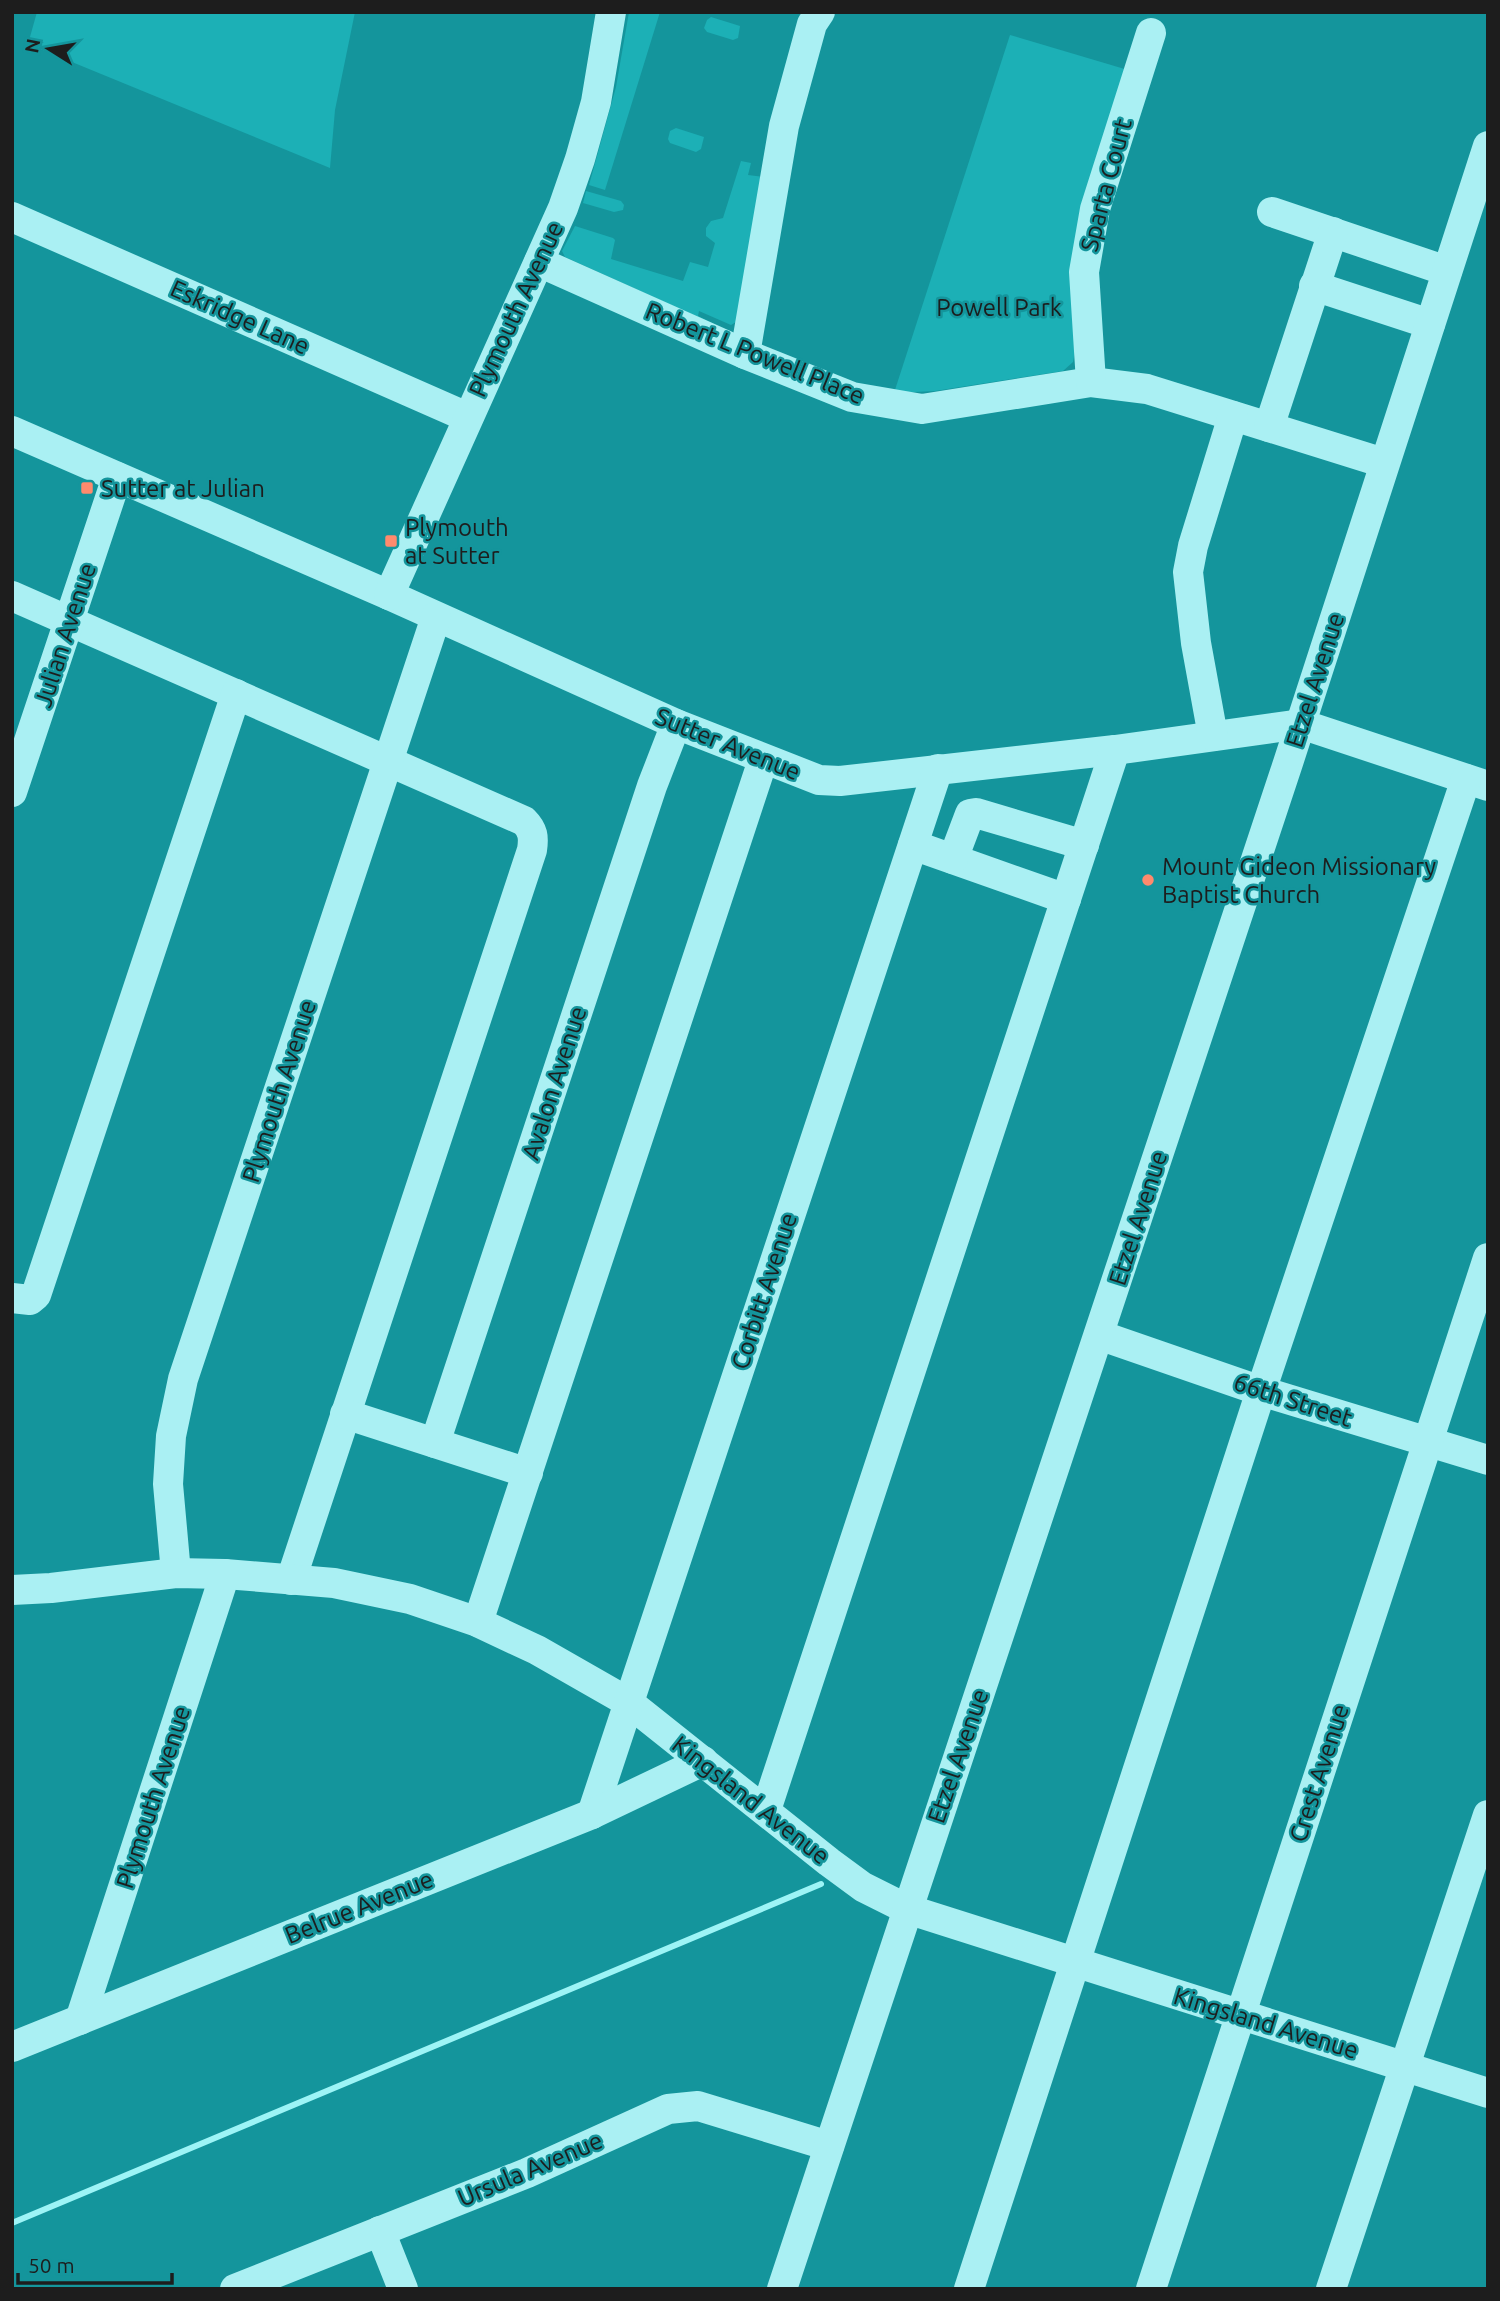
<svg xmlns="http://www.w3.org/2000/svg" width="1500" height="2301" font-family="Ubuntu,sans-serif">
	<rect width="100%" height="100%" fill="#14959c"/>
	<!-- green -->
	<g fill="#1cb0b6">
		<path d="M 37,12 L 355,12 L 335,110 L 330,168 L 28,44 Z"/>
		<path d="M 629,12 L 660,12 L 605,190 L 589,185 L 616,87 Z"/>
		<path d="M 711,17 L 740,26 L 738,38 L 733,40 L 707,32 L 704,28 L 707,20 Z"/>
		<path d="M 1010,35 L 1128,70 L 1073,362 L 1063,371 L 935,391 L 894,393 Z"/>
		<path d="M 676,128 L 704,137 L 701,149 L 696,152 L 670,143 L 668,139 L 670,131 Z"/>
		<path d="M 741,161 L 751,163 L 748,175 L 764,177 L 736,322 L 731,325 L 699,311 L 698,316 L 722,328 L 565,257 L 562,251 L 575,226 L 613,238 L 615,240 L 611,259 L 683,281 L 690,262 L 708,267 L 715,243 L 706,236 L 706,228 L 711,221 L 723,218 Z"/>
		<path d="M 586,191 L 621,201 L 624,205 L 623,210 L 614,212 L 583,203 Z"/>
	</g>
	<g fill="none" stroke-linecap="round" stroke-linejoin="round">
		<!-- stream -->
		<path stroke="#9df4f6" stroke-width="6" d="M 12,2223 L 821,1884"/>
		<!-- minor -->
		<g stroke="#aaf0f3" stroke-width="30">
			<path d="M 1272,212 L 1447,271"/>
			<path d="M 12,217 L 467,417"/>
			<path d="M 539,262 L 745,354 L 852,397 L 922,409 L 1091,382 L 1147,389 L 1384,463"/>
			<path d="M 1314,286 L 1430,324"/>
			<path d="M 745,354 L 784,126 L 812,24 L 820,12"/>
			<path d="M 1091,382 L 1084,272 L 1095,209 L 1151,33"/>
			<path d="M 1269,427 L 1333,232"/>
			<path d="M 12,431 L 389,595 L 676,724 L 819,780 L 840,781 L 1115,750 L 1301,724 L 1488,786"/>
			<path d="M 389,595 L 563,208 L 580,159 L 596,102 L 611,12"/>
			<path d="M 12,596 L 524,821 C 533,830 534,837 532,850 L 291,1580"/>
			<path d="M 1213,736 L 1196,643 L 1188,572 L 1193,546 L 1233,416"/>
			<path d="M 12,792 L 117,477"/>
			<path d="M 913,845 L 1066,899"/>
			<path d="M 953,859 L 970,814 L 976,813 L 1084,845"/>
			<path d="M 12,1298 L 30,1300 L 36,1295 L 236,694"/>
			<path d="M 1099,1335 L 1261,1391 L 1488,1460"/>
			<path d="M 345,1414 L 528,1473"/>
			<path d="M 435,1443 L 652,786 L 676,724"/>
			<path d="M 176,1573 L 168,1484 L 171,1436 L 183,1379 L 436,617"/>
			<path d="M 12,1590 L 51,1588 L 176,1573 L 225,1574 L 334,1583 L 410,1599 L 475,1621 L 537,1650 L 628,1702 L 829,1862 L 863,1887 L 907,1909 L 1488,2093"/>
			<path d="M 478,1622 L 763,760"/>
			<path d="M 766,1810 L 1115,750"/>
			<path d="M 592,1814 L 938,769"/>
			<path d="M 80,2020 L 225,1574"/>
			<path d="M 12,2047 L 592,1814 L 703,1761"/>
			<path d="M 380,2231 L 403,2289"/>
			<path d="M 235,2289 L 527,2173 L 668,2109 L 698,2106 L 829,2146"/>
			<path d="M 782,2289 L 1288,763 L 1488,146"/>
			<path d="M 969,2289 L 1261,1391 L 1466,779"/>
			<path d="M 1151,2289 L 1488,1258"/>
			<path d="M 1331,2289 L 1488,1815"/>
		</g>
	</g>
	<!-- markers -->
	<g fill="#ff8a6d" stroke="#14959c" stroke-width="2.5">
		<rect x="80" y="481" width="14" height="14" rx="3.5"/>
		<rect x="384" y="534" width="14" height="14" rx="3.5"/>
		<circle cx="1148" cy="880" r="7"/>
	</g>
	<g text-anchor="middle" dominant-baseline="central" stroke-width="5" stroke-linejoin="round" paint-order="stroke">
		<!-- street labels -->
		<g font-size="24" fill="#1d1d1d" stroke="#14959c">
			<text transform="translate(1106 185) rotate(-75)">Sparta Court</text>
			<text transform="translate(516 309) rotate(-65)">Plymouth Avenue</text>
			<text transform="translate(240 317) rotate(24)">Eskridge Lane</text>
			<text transform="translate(755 353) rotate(22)">Robert L Powell Place</text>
			<text transform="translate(65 635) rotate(-72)">Julian Avenue</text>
			<text transform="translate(1315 680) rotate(-72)">Etzel Avenue</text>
			<text transform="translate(728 744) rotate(22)">Sutter Avenue</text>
			<text transform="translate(554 1083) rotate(-72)">Avalon Avenue</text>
			<text transform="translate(279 1091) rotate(-72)">Plymouth Avenue</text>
			<text transform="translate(1138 1218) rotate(-72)">Etzel Avenue</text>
			<text transform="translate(764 1291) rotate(-72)">Corbitt Avenue</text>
			<text transform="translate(1293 1400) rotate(18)">66th Street</text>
			<text transform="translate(958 1756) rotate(-71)">Etzel Avenue</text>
			<text transform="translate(1319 1773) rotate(-72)">Crest Avenue</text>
			<text transform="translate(153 1797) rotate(-72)">Plymouth Avenue</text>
			<text transform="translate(751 1800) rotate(38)">Kingsland Avenue</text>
			<text transform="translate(359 1907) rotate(-22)">Belrue Avenue</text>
			<text transform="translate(1266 2023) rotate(17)">Kingsland Avenue</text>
			<text transform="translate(530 2169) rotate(-23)">Ursula Avenue</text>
		</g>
		<!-- park labels -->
		<g font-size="24" fill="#1b1d1d" stroke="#14959c">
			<text x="999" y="307">Powell Park</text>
		</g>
		<!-- poi labels -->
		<g font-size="24" fill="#1d1d1d" stroke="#14959c" text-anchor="start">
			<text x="101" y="488">Sutter at Julian</text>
			<text x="405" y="527">Plymouth<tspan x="405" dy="28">at Sutter</tspan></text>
			<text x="1162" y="866">Mount Gideon Missionary<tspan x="1162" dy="28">Baptist Church</tspan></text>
		</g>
	</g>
	<!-- border -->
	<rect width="1500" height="2301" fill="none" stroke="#1d1d1d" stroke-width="28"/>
	<!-- north arrow -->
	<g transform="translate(49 49) rotate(281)" stroke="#14959c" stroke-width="5" paint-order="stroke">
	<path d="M0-5L12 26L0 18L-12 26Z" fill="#1d1d1d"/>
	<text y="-10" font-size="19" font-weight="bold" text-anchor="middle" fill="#1d1d1d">N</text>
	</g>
	<!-- scale -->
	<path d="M18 2273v10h154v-10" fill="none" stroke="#1d1d1d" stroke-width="3.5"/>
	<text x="28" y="2273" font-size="21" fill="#1d1d1d" stroke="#14959c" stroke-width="5" paint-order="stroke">50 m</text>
</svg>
